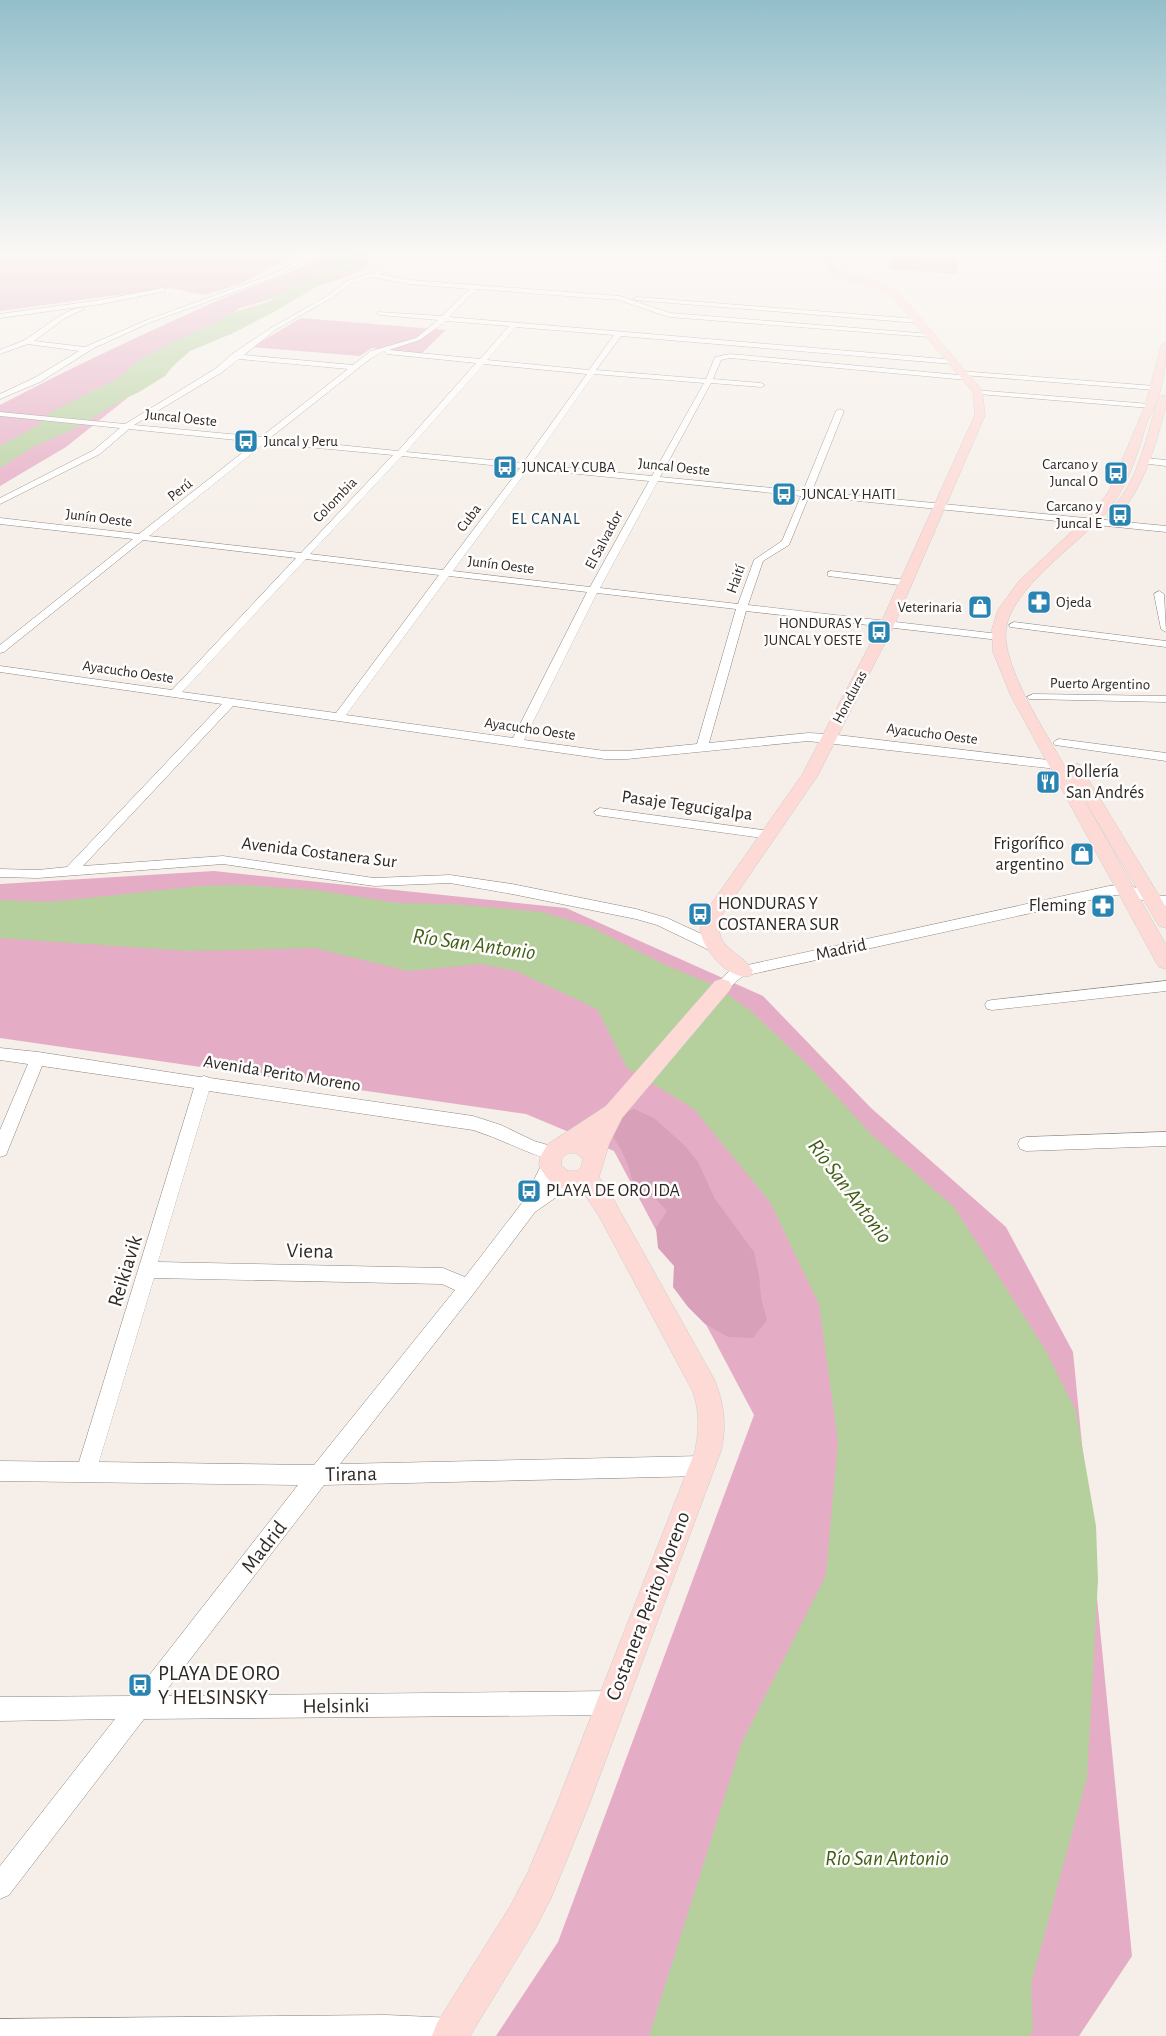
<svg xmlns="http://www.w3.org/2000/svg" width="1166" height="2036" font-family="'Alegreya Sans',sans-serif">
	<rect width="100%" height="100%" fill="#f6efe9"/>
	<!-- green -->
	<g fill="#e5adc5">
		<path d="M 0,252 L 301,252 L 240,284 L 204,295 L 170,288 L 0,311 Z"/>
		<path d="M 327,252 L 373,252 L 365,269 L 341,279 L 240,308 L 66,447 L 0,486 L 0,405 C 72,367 145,333 219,300 C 255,284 295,275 327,252 Z"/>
		<path d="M 893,257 L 958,261 L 957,274 L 890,269 Z"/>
		<path d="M 301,318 L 446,330 L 421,354 L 372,348 L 360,356 L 252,347 Z"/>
		<path d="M 214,871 L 566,908 L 763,996 L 871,1108 L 1006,1227 L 1073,1352 L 1132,1956 L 1079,2036 L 496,2036 L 558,1942 L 754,1415 L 614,1151 L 526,1114 L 0,1038 L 0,884 Z"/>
	</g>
	<!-- forest -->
	<path fill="#d9a0b9" d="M 634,1109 L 654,1118 L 684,1145 L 698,1162 L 715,1199 L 754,1252 L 759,1275 L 761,1298 L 767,1320 L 753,1338 L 728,1337 L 705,1324 L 688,1307 L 673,1287 L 674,1266 L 658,1248 L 656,1228 L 667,1211 L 651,1194 L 632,1180 C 628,1160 620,1146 607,1129 L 618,1115 Z"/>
	<!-- water -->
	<g fill="#b5d09d">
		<path d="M 350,252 L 360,252 L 363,256 L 354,258 L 356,264 L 272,313 L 231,334 L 190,351 L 172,367 L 165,376 L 139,392 L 122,400 L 75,428 L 33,447 L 0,468 L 0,446 L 39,425 L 50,413 L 122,376 C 138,355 184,337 208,326 C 217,322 226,315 235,312 C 248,307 260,305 272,300 L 271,296 C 293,289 313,278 330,263 C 335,258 344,259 351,254 Z"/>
		<path d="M 242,885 L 315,890 L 397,903 L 453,904 L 542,912 L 591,927 L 665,965 L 714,985 L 751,1011 L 808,1065 L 872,1135 L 954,1207 L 1045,1349 L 1076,1411 L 1096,1526 L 1098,1580 L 1087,1778 L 1031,1984 L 1033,2031 L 1029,2036 L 649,2036 L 742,1742 L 826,1575 L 838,1441 L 819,1304 L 770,1202 L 694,1109 L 627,1068 L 597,1009 L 516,971 L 480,964 L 408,971 L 314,948 L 188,951 L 0,938 L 0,900 L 49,902 L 200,886 Z"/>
	</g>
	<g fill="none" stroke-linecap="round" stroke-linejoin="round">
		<!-- minor casing -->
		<g stroke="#8b8580" stroke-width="1">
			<g id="minor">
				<path d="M 313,252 L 321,252 L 278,276 L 151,322 L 94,348 L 40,382 L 0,399 L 0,394 L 34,378 L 79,351 L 28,344 L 0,354 L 0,350 C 8,346 18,344 26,339 C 37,333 73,302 84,309 L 65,318 L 34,341 L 85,347 L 147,320 L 274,274 Z"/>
				<path d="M 394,252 L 400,252 L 385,272 L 379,274 L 409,280 L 620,296 L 670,313 L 931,334 L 931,336 L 929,337 L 669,317 L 619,300 L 477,289 L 449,317 L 956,360 L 957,362 L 953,364 L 621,336 L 596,370 L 706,379 L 715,357 L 730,354 L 970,376 L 971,378 L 967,380 L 730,358 L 721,360 L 713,379 L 761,383 L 765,385 L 761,387 L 711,383 L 660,477 L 803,491 L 836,411 L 840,409 L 844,411 L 812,491 L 1166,526 L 1166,532 L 809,496 L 789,545 L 763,561 L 748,605 L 999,634 L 1004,637 L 999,640 L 746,611 L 709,743 L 808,733 L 829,734 L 1057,761 L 1063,765 L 1061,768 L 1057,769 L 808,741 L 627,759 L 605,759 L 233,706 L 83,866 L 223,856 L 374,878 L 450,875 L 512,884 L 636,909 L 667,918 L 719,942 L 721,946 L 719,950 L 709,950 L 657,925 L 636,919 L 512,894 L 450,883 L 374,886 L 223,864 L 38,878 L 0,877 L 0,869 L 38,870 L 67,867 L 222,704 L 0,672 L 0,666 L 172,690 L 296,558 L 143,540 L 4,652 L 0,653 L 0,645 L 133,539 L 0,524 L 0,518 L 139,534 L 256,442 L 129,429 L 100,454 L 0,504 L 0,498 L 94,450 L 120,428 L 0,416 L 0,412 L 125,424 L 215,369 L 232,354 L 271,328 L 329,295 L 347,281 L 381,270 ZM 372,277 L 409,284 L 470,289 L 442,316 L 378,312 L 377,313 L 380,315 L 438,320 L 416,338 L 371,351 L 353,365 L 244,355 L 275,330 L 333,297 L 351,283 ZM 446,321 L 509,326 L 480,359 L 389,350 L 420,340 ZM 516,327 L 614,335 L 589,370 L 487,360 ZM 384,351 L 387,354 L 476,363 L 398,451 L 270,438 L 370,359 ZM 239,359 L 348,369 L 261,437 L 134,425 L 221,373 ZM 484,364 L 587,374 L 523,463 L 406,452 ZM 594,374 L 704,383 L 652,476 L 531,464 ZM 265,443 L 393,455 L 301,553 L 149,536 ZM 402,456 L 520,468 L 443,570 L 310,554 ZM 528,469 L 649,481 L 590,587 L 453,571 ZM 658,481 L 801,496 L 782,541 L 754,560 L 738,604 L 600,588 ZM 306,559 L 439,575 L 336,713 L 182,692 ZM 449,576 L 587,592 L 513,738 L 346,715 ZM 597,593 L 736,609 L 697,744 L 627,751 L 605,751 L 524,740 Z"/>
				<path d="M 1073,252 L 1105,252 L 1166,257 L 1166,261 Z"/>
				<path d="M 163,288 L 166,290 L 165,291 L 101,304 L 0,318 L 0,314 L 101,300 Z"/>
				<path d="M 637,297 L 918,319 L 921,321 L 918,323 L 635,300 L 634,299 Z"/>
				<path d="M 959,371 L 1155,386 L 1159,388 L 1155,390 L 962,375 L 959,375 Z"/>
				<path d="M 975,390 L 1150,404 L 1154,406 L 1150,408 L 978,394 L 974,392 Z"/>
				<path d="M 1144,458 L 1166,460 L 1166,466 L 1141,463 L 1140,461 Z"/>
				<path d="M 831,571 L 907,580 L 912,583 L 907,586 L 828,576 L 828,572 Z"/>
				<path d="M 1159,591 L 1164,594 L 1166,632 L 1161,629 L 1154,594 Z"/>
				<path d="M 1014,622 L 1166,641 L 1166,647 L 1010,627 L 1009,625 Z"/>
				<path d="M 1033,694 L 1166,696 L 1166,702 L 1029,699 L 1027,697 Z"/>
				<path d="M 1059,739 L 1166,753 L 1166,761 L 1055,745 L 1053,743 L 1055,741 Z"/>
				<path d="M 600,808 L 770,831 L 776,835 L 770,839 L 596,815 L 594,812 Z"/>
				<path d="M 1126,884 L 1155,895 L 1166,896 L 1166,906 L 1148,902 L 1125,894 L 1109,896 L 743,976 C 734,982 729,993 717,990 L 715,986 L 731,969 L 743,966 L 1109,886 Z"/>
				<path d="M 1166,981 L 1166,991 L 992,1010 L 987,1009 L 985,1005 L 987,1001 L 992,1000 Z"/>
				<path d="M 0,1048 L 38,1052 L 200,1077 L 204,1076 L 210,1078 L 473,1116 L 501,1125 L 534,1141 L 558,1148 L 560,1153 L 558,1158 L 554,1159 L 558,1165 L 548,1185 L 574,1173 L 580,1175 L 582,1180 L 580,1185 L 558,1196 L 535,1212 L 474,1293 L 340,1464 L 702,1456 L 709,1459 L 712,1466 L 709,1473 L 702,1476 L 324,1485 L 162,1696 L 611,1691 L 619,1695 L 623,1703 L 619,1711 L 611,1715 L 144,1719 L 9,1895 L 0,1899 L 0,1866 L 115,1719 L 0,1721 L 0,1697 L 133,1696 L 298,1485 L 0,1481 L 0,1461 L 79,1462 L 194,1088 L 42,1066 L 8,1150 L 6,1155 L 0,1157 L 0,1130 L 28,1064 L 0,1060 ZM 209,1091 L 473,1130 C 499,1138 522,1151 548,1159 L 544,1160 L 522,1203 L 465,1277 L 443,1268 L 158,1262 ZM 154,1278 L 442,1284 L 455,1290 L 314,1465 L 99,1462 Z"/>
				<path d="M 1166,1132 L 1166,1146 L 1026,1151 L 1020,1149 L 1018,1144 L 1020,1139 L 1026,1137 Z"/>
				<path d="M 386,2015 L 454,2018 L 464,2021 L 467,2031 L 465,2036 L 0,2036 L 0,2019 Z"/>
			</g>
		</g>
		<!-- major casing -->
		<g stroke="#cccccb" stroke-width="1">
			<g id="major">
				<path d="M 825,252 L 833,252 L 835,268 L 841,272 L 882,284 L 897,291 L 982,390 L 985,415 L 894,625 L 818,775 L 720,918 C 714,951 740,949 753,971 L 750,976 C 731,981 707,954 702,937 C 699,930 701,924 702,917 L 802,775 L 880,625 L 975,415 L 973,392 L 891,295 C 871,283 843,286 827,269 Z"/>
				<path d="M 1166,343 C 1166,364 1163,387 1155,406 C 1153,411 1150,415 1148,420 C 1137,453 1128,489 1104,515 C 1077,544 1011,589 1006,629 C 1001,666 1047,734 1065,767 L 1067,764 L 1079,764 L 1166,907 L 1166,928 L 1159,926 L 1077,787 L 1166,945 L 1166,969 L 1159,967 L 1156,962 L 1011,696 L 993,652 L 992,629 L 998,610 L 1019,581 L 1096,509 L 1109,491 L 1145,406 L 1161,346 Z"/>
				<path d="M 1163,395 L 1166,396 L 1166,406 C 1155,447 1145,485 1117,518 L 1109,518 L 1107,515 C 1113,507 1120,499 1126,490 C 1142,462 1149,429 1158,398 Z"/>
				<path d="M 722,979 L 729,981 L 732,986 L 729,991 L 622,1118 L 609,1144 L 599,1177 L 615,1202 L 714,1379 C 724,1403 727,1425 721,1451 L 587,1810 L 552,1896 L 535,1929 L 470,2036 L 432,2036 L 437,2023 L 511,1905 L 528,1872 L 556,1806 L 695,1451 C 699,1431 700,1412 693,1392 L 599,1216 L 581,1189 C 561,1193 547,1183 539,1165 L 540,1157 L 548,1144 L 606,1106 L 715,981 ZM 569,1153 L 576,1153 L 583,1159 L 581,1167 L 577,1171 L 568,1171 L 561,1165 L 562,1158 Z"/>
			</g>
		</g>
		<!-- minor -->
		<use href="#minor" fill="#fff" fill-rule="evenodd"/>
		<!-- major -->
		<use href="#major" fill="#fddad6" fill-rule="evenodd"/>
	</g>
	<!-- sky -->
	<linearGradient id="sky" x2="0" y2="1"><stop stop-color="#93bfca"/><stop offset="0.47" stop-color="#fbf8f5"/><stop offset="1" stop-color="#fbf8f5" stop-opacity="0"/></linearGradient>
	<rect width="1166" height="538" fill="url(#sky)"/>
	<!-- icons -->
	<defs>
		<g id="bus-square" transform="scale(1.25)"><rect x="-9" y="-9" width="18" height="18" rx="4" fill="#2a84b2" stroke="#fffdfc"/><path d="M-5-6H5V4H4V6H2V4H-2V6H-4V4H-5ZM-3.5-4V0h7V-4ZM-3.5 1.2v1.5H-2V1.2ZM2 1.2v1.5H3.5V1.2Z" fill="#fff"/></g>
		<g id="pharmacy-square" transform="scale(1.25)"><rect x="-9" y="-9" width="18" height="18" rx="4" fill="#2a84b2" stroke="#fffdfc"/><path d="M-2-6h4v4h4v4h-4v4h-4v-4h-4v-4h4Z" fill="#fff"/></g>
		<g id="shop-square" transform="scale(1.25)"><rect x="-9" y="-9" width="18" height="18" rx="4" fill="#2a84b2" stroke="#fffdfc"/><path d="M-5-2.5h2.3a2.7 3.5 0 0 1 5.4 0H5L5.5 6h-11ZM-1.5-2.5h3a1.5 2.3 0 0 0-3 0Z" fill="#fff"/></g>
		<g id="restaurant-square" transform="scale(1.25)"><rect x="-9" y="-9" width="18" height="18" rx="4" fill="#2a84b2" stroke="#fffdfc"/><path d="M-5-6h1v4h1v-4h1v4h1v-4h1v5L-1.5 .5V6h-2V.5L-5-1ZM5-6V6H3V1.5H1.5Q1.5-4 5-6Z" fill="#fff"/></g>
	</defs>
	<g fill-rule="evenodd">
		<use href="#bus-square" x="246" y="441"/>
		<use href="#bus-square" x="505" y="467"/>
		<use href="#bus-square" x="1116" y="473"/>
		<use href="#bus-square" x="784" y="494"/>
		<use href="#bus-square" x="1120" y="515"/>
		<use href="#pharmacy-square" x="1039" y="602"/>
		<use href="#shop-square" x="980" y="607"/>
		<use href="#bus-square" x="879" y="632"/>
		<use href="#restaurant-square" x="1048" y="782"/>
		<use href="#shop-square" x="1082" y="854"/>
		<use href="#pharmacy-square" x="1103" y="906"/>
		<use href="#bus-square" x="700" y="914"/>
		<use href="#bus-square" x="529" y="1191"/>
		<use href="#bus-square" x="140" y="1685"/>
	</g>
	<g text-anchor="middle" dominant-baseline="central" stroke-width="5" stroke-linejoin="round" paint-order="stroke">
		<!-- far-street labels -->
		<g font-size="15" fill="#2c2927" stroke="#fffdfc">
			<text transform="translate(181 418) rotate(6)">Juncal Oeste</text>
			<text transform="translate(674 467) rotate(6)">Juncal Oeste</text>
			<text transform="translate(180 490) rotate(-38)">Perú</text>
			<text transform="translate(335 500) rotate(-46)">Colombia</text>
			<text transform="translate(99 518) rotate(7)">Junín Oeste</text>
			<text transform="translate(469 518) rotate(-53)">Cuba</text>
			<text transform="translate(604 540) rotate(-62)">El Salvador</text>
			<text transform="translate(501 565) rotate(7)">Junín Oeste</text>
			<text transform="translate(736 579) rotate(-70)">Haití</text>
			<text transform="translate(128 672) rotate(8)">Ayacucho Oeste</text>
			<text transform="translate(1100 684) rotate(1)">Puerto Argentino</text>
			<text transform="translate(850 697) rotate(-62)">Honduras</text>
			<text transform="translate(530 729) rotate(8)">Ayacucho Oeste</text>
			<text transform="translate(932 734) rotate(7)">Ayacucho Oeste</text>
		</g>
		<!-- far-poi labels -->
		<g font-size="15" fill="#2c2927" stroke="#fffdfc" text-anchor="start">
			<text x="264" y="441">Juncal y Peru</text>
			<text x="1098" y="464" text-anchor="end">Carcano y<tspan x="1098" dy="17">Juncal O</tspan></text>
			<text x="522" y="467">JUNCAL Y CUBA</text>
			<text x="802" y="494">JUNCAL Y HAITI</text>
			<text x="1102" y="506" text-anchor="end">Carcano y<tspan x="1102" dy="17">Juncal E</tspan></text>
			<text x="1056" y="602">Ojeda</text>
			<text x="962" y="607" text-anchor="end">Veterinaria</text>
			<text x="862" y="623" text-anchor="end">HONDURAS Y<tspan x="862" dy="17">JUNCAL Y OESTE</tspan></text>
		</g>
		<!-- far-neighbourhood labels -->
		<g font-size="16" letter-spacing="1" fill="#133d53" stroke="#fffdfc">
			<text x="546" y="519">EL CANAL</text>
		</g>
		<!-- poi labels -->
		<g font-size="18" fill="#2c2927" stroke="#fffdfc" text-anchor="start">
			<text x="1066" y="772">Pollería<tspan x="1066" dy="21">San Andrés</tspan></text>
			<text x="1064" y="844" text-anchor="end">Frigorífico<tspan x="1064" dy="21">argentino</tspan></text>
			<text x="718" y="904">HONDURAS Y<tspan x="718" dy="21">COSTANERA SUR</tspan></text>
			<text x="1086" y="906" text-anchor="end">Fleming</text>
			<text x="546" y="1191">PLAYA DE ORO IDA</text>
		</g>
		<!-- street labels -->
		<g font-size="18" fill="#2c2927" stroke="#fffdfc">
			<text transform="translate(687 806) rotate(8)">Pasaje Tegucigalpa</text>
			<text transform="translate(319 853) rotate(7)">Avenida Costanera Sur</text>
			<text transform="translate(841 950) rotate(-12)">Madrid</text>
			<text transform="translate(282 1074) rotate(9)">Avenida Perito Moreno</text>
		</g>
		<!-- near-street labels -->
		<g font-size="21" fill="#2c2927" stroke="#fffdfc">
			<text transform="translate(310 1251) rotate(1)">Viena</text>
			<text transform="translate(125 1271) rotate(-73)">Reikiavik</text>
			<text transform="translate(351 1474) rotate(-1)">Tirana</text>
			<text transform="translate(264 1547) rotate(-52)">Madrid</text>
			<text transform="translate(648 1606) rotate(-69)">Costanera Perito Moreno</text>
			<text transform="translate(336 1706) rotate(-1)">Helsinki</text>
		</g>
		<!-- near-poi labels -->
		<g font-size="21" fill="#2c2927" stroke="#fffdfc" text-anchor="start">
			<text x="158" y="1673">PLAYA DE ORO<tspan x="158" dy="24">Y HELSINSKY</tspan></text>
		</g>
		<!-- near-water labels -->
		<g font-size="22" font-style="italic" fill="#3f5e17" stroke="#fffdfc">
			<text transform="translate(474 944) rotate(8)">Río San Antonio</text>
			<text transform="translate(850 1191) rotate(53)">Río San Antonio</text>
			<text x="887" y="1858">Río San Antonio</text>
		</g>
	</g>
</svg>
